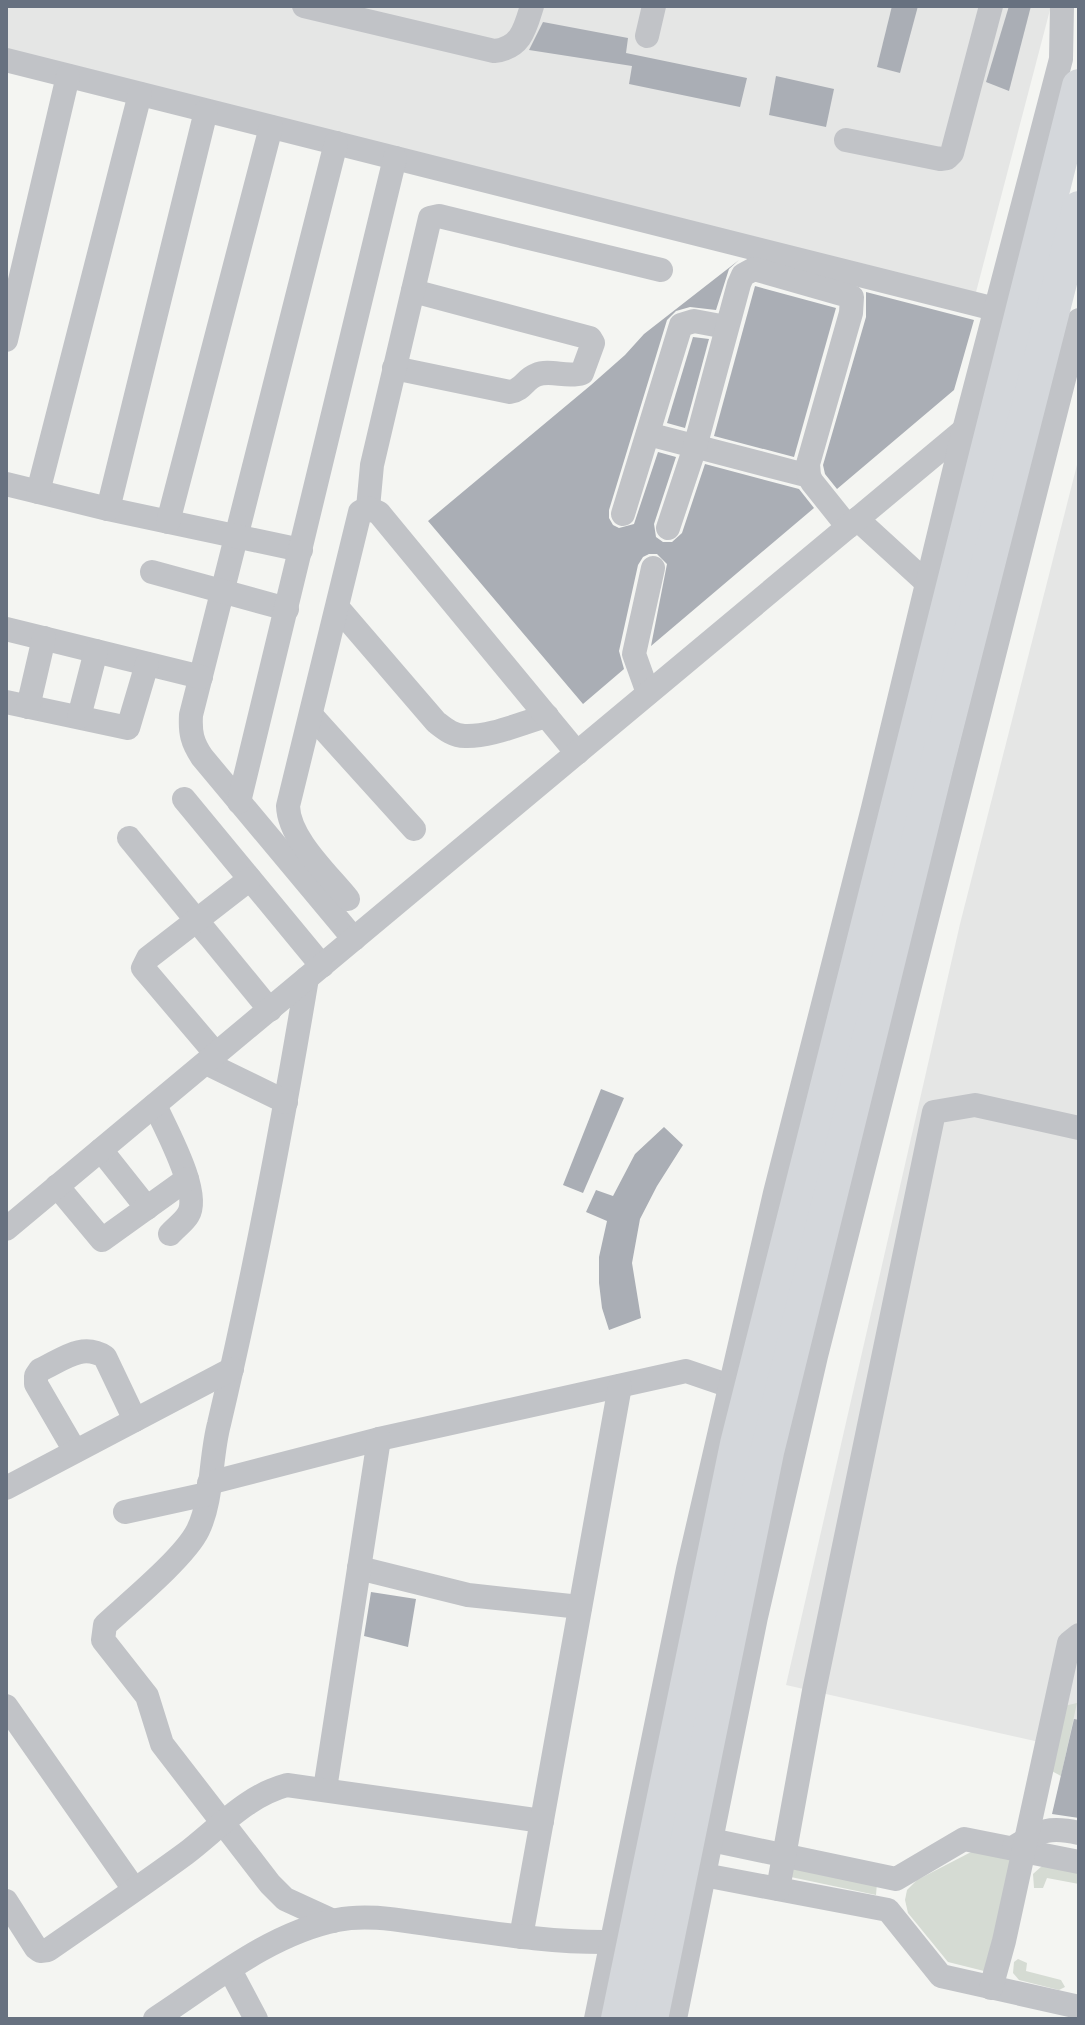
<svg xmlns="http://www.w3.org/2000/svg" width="1085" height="2025" font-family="Figtree,sans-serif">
	<rect width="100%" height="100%" fill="#f4f5f2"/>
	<!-- built -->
	<g fill="#e5e6e5">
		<path d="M 6,6 L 1051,6 L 975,296 L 6,54 Z"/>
		<path d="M 1079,457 L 1079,1751 L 786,1685 L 960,924 Z"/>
	</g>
	<!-- green -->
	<g fill="#d5dbd3">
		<path d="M 1077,1703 L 1061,1776 L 1048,1769 L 1064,1706 Z"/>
		<path d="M 973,1851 L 1010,1858 L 1013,1865 L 984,1971 L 948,1962 L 908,1913 L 905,1900 L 907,1890 L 917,1880 Z"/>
		<path d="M 788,1865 L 877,1883 L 876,1895 L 786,1876 Z"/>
		<path d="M 1042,1866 L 1079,1873 L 1079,1884 L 1047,1878 L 1043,1888 L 1034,1888 L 1033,1874 Z"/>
		<path d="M 1018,1959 L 1027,1963 L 1026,1971 L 1061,1980 L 1065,1987 L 1059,1990 L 1019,1980 L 1013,1973 L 1014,1962 Z"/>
	</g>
	<!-- building -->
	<g fill="#aaaeb5">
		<path d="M 892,6 L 918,6 L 900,73 L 877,67 Z"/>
		<path d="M 1009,6 L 1031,6 L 1009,91 L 986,82 Z"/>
		<path d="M 543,22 L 628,38 L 626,53 L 747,78 L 740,107 L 629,84 L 632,66 L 529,50 Z"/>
		<path d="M 776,76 L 834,89 L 826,127 L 769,115 Z"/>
		<path d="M 739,260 L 729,269 L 716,310 L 690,307 L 676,311 L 667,320 L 609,510 L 609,518 L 613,525 L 619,528 L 634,524 L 658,452 L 676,457 L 654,524 L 656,537 L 663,542 L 672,542 L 682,533 L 705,464 L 799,489 L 814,508 L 651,646 L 667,564 L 657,554 L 649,554 L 643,557 L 638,565 L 619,651 L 624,669 L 583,704 L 428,521 L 591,385 L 625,355 L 644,334 Z"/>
		<path d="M 755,286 L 836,308 L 794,457 L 714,436 Z"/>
		<path d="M 866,292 L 974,320 L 954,390 L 837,489 L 825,474 L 823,465 L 866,317 Z"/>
		<path d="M 693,337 L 709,339 L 685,428 L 667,423 Z"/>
		<path d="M 601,1089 L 624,1098 L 583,1193 L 563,1185 Z"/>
		<path d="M 664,1127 L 683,1145 L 657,1186 L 640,1219 L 632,1263 L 641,1318 L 609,1330 L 602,1308 L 599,1283 L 599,1257 L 607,1221 L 586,1212 L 596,1190 L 613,1196 L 635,1154 Z"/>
		<path d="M 371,1592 L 416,1599 L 408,1647 L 364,1636 Z"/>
		<path d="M 1074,1719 L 1079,1720 L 1079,1818 L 1052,1814 Z"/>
	</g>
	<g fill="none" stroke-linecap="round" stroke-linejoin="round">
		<!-- minor -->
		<g stroke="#c1c3c7" stroke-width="24">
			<path d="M 304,6 L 494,51 C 521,48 525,29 532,6"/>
			<path d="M 647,36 L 654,6"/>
			<path d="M 6,60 L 995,309"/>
			<path d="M 846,140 L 940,159 L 947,158 L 952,153 L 991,6"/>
			<path d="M 336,143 L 191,715 C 190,733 192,742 202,757 L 354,939"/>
			<path d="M 6,340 L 68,76"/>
			<path d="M 394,368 L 510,392 C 523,390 525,379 536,375 C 550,369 567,378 582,373 L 593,343 L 590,338 L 413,291"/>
			<path d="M 648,434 L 809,476"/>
			<path d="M 6,484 L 108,509 L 301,550"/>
			<path d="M 38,492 L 140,94"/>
			<path d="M 368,508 L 372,465 L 430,218 L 439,216 L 661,270"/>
			<path d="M 108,509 L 206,111"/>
			<path d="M 623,514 L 681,325 L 694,321 L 726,327"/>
			<path d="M 857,519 L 927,583"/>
			<path d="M 168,522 L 271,127"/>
			<path d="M 668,528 L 695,447 L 739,284 L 743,275 L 754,269 L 852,297 L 851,313 L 808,464 L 809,476 L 812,482 L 848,527"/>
			<path d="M 152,572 L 287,609"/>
			<path d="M 338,608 L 436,722 C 445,729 453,736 465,736 C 491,737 521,723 547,716"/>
			<path d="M 6,629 L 201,677"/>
			<path d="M 648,693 L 634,654 L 653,568"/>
			<path d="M 6,702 L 128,728 L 147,664"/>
			<path d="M 28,707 L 44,638"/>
			<path d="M 311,715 L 414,829"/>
			<path d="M 79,717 L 96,651"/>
			<path d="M 184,799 L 322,966"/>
			<path d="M 239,802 L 395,158"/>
			<path d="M 129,838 L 270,1010"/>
			<path d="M 348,899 C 328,874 289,839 288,806 L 360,512 L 368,508 L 379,513 L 577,753"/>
			<path d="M 307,978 C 282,1128 254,1276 219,1424 C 210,1458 213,1499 198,1530 C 185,1557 129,1603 105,1625 L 103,1640 L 147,1696 L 162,1744 L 270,1884 L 285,1899 L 333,1921"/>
			<path d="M 216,1054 L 143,968 L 148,958 L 250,879"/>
			<path d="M 206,1063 L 286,1102"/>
			<path d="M 155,1105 C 165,1128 202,1193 188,1215 C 184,1222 175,1228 170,1234"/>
			<path d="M 101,1150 L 147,1208"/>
			<path d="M 57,1186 L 102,1240 L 187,1179"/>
			<path d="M 6,1229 L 964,430"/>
			<path d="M 75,1451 L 36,1384 L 36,1376 L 40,1370 C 62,1360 82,1342 105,1357 L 135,1420"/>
			<path d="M 209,1483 L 379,1439 L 686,1371 L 730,1386"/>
			<path d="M 6,1488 L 232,1369"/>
			<path d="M 125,1512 L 207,1494"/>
			<path d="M 359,1568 L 468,1595 L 580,1607"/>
			<path d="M 6,1706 L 134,1889"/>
			<path d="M 325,1789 L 379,1439"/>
			<path d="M 711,1840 L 896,1879 L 964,1839 L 1079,1862"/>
			<path d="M 1014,1847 C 1041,1831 1048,1826 1079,1833"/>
			<path d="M 704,1875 L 888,1910 L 941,1976 L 1079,2007"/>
			<path d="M 778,1889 L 814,1691 L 934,1112 L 975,1105 L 1079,1128"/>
			<path d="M 6,1901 L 36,1948 L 40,1951 L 48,1950 C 94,1918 140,1887 185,1854 C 218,1829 246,1796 287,1785 L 542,1821"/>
			<path d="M 521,1937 L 620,1386"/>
			<path d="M 230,1970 L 256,2019"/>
			<path d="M 991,1988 L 1004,1941 L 1069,1643 L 1079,1635"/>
			<path d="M 155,2019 C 212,1982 269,1934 337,1920 C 371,1913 407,1922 441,1926 C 498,1934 554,1943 612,1942"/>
			<path d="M 596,2019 L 688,1569 L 775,1193 L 873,808 L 964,430 L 1061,59 L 1062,6"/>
			<path d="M 675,2019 L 756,1617 L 816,1356 L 1079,320"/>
		</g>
		<!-- highway -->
		<g stroke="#d4d7db" stroke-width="34">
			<path d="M 618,2019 L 737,1444 L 1079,86"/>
			<path d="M 651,2019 L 767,1452 L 937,764 L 1079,208"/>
		</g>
	</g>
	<!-- border -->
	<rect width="1085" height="2025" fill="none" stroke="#677180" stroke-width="16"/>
</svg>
